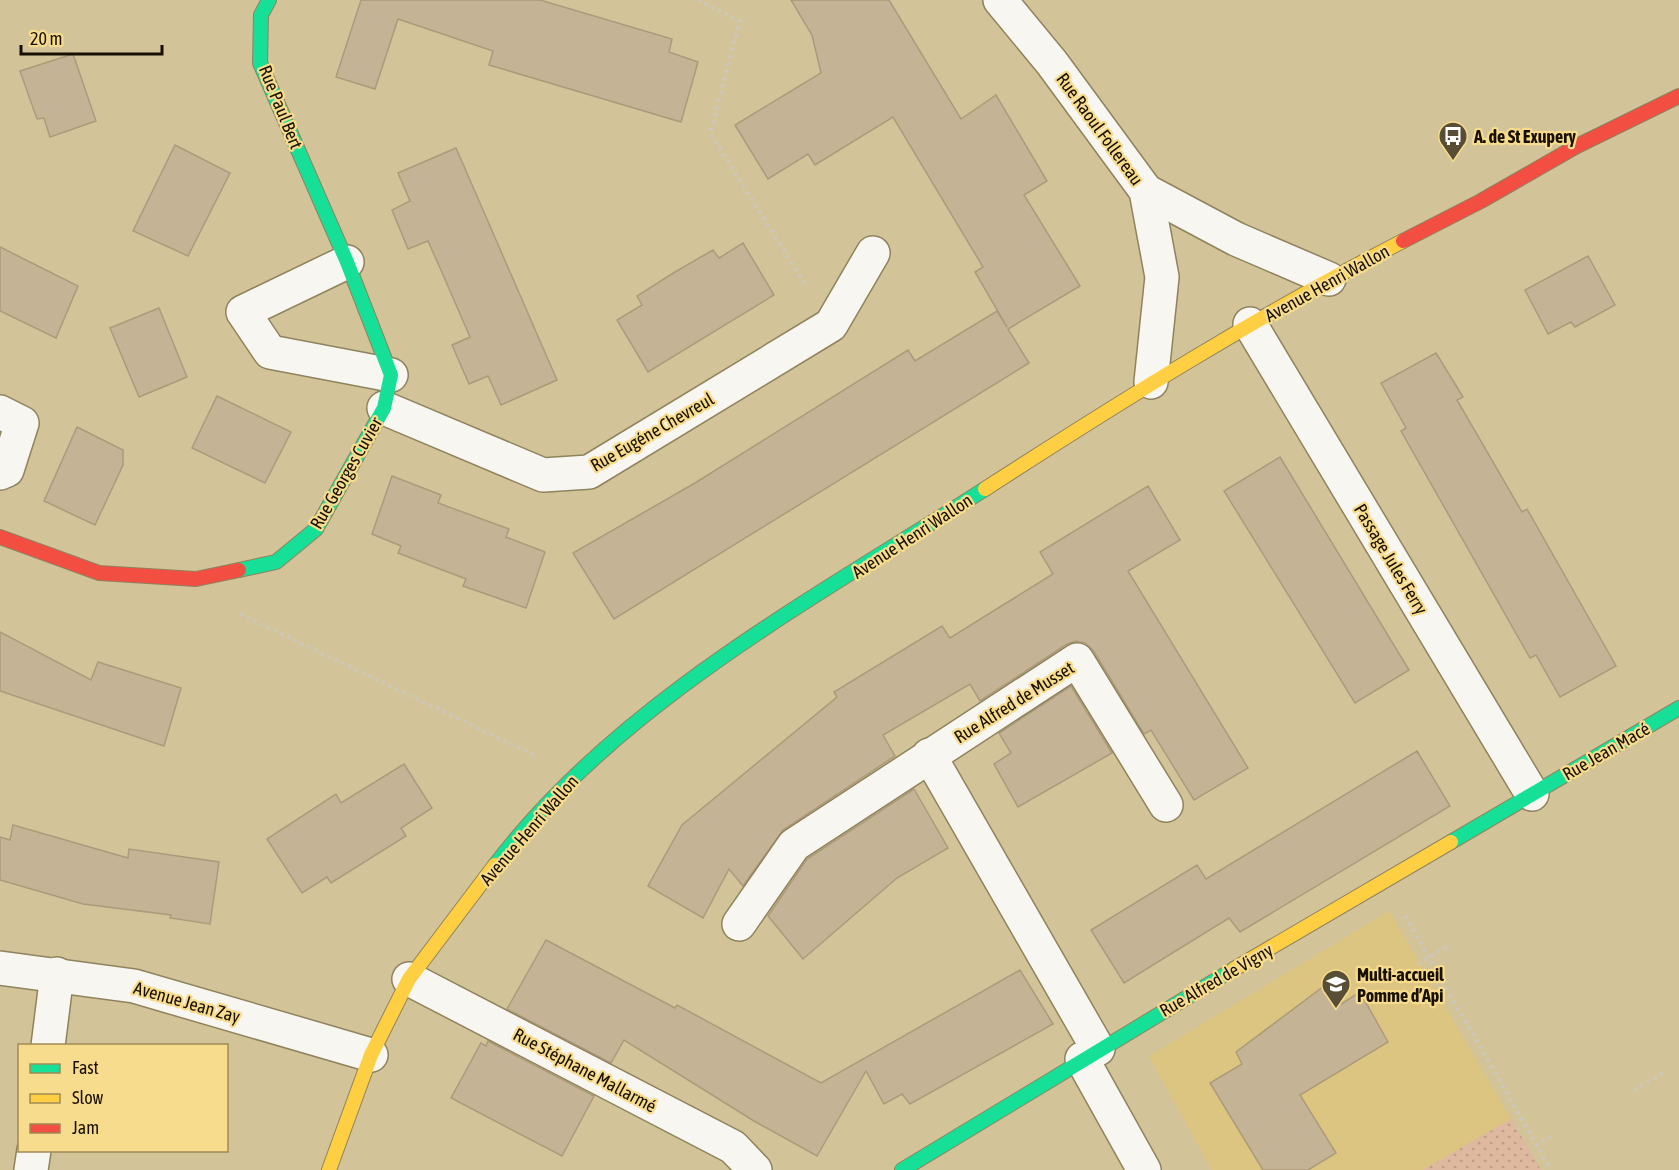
<svg xmlns="http://www.w3.org/2000/svg" width="1679" height="1170" font-family="'Asap Condensed',sans-serif">
	<defs>
		<pattern id="grass-dots" width="8" height="8" patternUnits="userSpaceOnUse" patternTransform="scale(1.5)"><rect width="8" height="8" fill="#deb89f"/><path d="M2 2h.1M6 6h.1" fill="none" stroke="#be9d87" stroke-width="1.8" stroke-linecap="round"/></pattern>
	</defs>
	<rect width="100%" height="100%" fill="#d2c398"/>
	<!-- built -->
	<path fill="#dcc581" d="M 1389,911 L 1511,1119 L 1423,1170 L 1212,1170 L 1149,1056 Z"/>
	<!-- grass -->
	<path fill="url(#grass-dots)" d="M 1511,1119 L 1541,1170 L 1423,1170 Z"/>
	<!-- building -->
	<g fill="#c4b394" stroke="#ac9b7b" stroke-width="1.5">
		<path d="M 361,0 L 540,0 L 672,39 L 669,52 L 698,62 L 681,122 L 489,65 L 493,51 L 398,19 L 375,89 L 336,77 Z"/>
		<path d="M 791,0 L 889,0 L 961,119 L 996,95 L 1047,181 L 1024,195 L 1080,286 L 1008,329 L 1029,363 L 614,619 L 573,553 L 695,483 L 908,350 L 915,361 L 997,311 L 1007,327 L 975,272 L 983,267 L 893,117 L 815,165 L 808,154 L 768,179 L 735,125 L 821,73 L 812,35 Z"/>
		<path d="M 73,54 L 96,121 L 50,137 L 44,118 L 37,119 L 20,71 Z"/>
		<path d="M 175,145 L 230,173 L 188,256 L 133,231 Z"/>
		<path d="M 456,148 L 557,380 L 501,405 L 488,376 L 469,384 L 452,345 L 470,337 L 440,268 L 428,241 L 408,249 L 392,210 L 410,201 L 398,173 Z"/>
		<path d="M 743,243 L 774,295 L 648,372 L 617,320 L 642,305 L 637,296 L 675,272 L 713,250 L 719,258 Z"/>
		<path d="M 0,247 L 78,286 L 56,338 L 0,311 Z"/>
		<path d="M 1588,256 L 1615,305 L 1575,327 L 1571,322 L 1548,334 L 1525,290 Z"/>
		<path d="M 159,308 L 187,377 L 139,397 L 110,328 Z"/>
		<path d="M 1436,353 L 1463,397 L 1457,400 L 1522,512 L 1527,509 L 1616,666 L 1560,697 L 1536,655 L 1530,658 L 1401,431 L 1406,428 L 1381,383 Z"/>
		<path d="M 217,396 L 291,432 L 265,483 L 192,448 Z"/>
		<path d="M 77,427 L 123,450 L 123,465 L 95,525 L 44,501 Z"/>
		<path d="M 1280,457 L 1409,670 L 1355,703 L 1224,491 Z"/>
		<path d="M 392,476 L 441,495 L 438,503 L 509,529 L 506,537 L 545,552 L 526,608 L 463,586 L 466,579 L 398,553 L 401,546 L 372,534 Z"/>
		<path d="M 1148,486 L 1180,540 L 1128,571 L 1248,768 L 1194,800 L 1151,730 L 1144,734 L 1093,650 L 1085,643 L 1076,641 L 1067,644 L 980,701 L 970,684 L 883,735 L 895,756 L 783,830 L 743,886 L 729,869 L 703,918 L 648,886 L 682,825 L 837,697 L 834,692 L 942,626 L 950,638 L 1053,574 L 1040,552 Z"/>
		<path d="M 0,632 L 91,680 L 98,662 L 181,688 L 164,746 L 0,691 Z"/>
		<path d="M 1071,686 L 1112,753 L 1018,807 L 994,764 L 1011,753 L 999,733 Z"/>
		<path d="M 1417,751 L 1450,806 L 1240,932 L 1229,918 L 1124,983 L 1091,930 L 1197,865 L 1206,879 Z"/>
		<path d="M 404,764 L 432,808 L 401,828 L 406,836 L 331,883 L 327,877 L 302,893 L 267,839 L 336,794 L 341,803 Z"/>
		<path d="M 914,789 L 948,848 L 897,878 L 803,959 L 768,916 L 807,859 Z"/>
		<path d="M 13,825 L 128,858 L 129,849 L 219,862 L 210,924 L 170,918 L 171,915 L 83,904 L 0,880 L 0,837 L 10,840 Z"/>
		<path d="M 546,940 L 675,1008 L 677,1005 L 821,1083 L 1020,970 L 1053,1024 L 910,1104 L 902,1094 L 884,1104 L 866,1071 L 817,1156 L 754,1121 L 624,1040 L 611,1063 L 507,1009 Z"/>
		<path d="M 1328,983 L 1341,1004 L 1360,992 L 1388,1042 L 1300,1095 L 1336,1153 L 1308,1170 L 1263,1170 L 1210,1083 L 1242,1064 L 1236,1052 Z"/>
		<path d="M 488,1041 L 594,1096 L 562,1156 L 451,1098 L 481,1043 L 486,1046 Z"/>
	</g>
	<g fill="none" stroke-linecap="round" stroke-linejoin="round">
		<!-- street casing -->
		<g stroke="#8f835e" stroke-width="36">
			<g id="street">
				<path d="M 1000,0 L 1052,63 L 1146,191 L 1162,277 L 1151,382"/>
				<path d="M 1146,191 L 1236,239 L 1329,279"/>
				<path d="M 347,262 L 243,312 L 270,352 L 391,375"/>
				<path d="M 1250,324 L 1532,794"/>
				<path d="M 384,408 L 543,475 L 589,472 L 831,325 L 873,253"/>
				<path d="M 0,412 L 22,423 L 7,470 L 0,473"/>
				<path d="M 929,755 L 1098,1049"/>
				<path d="M 739,924 L 794,845 L 1077,660 L 1166,805"/>
				<path d="M 0,968 L 134,986 L 371,1055"/>
				<path d="M 409,979 L 733,1147 L 755,1170"/>
				<path d="M 48,1046 L 57,974"/>
				<path d="M 1082,1059 L 1144,1170"/>
				<path d="M 31,1170 L 34,1150"/>
			</g>
		</g>
		<!-- fast casing -->
		<g stroke="#8f835e" stroke-width="16">
			<g id="fast">
				<path d="M 239,570 L 276,562 L 316,529 L 384,408 L 391,375 L 347,262 L 260,63 L 261,15 L 269,0"/>
				<path d="M 1451,842 L 1679,708"/>
				<path d="M 495,865 C 617,704 816,597 985,489"/>
				<path d="M 902,1170 L 1234,969"/>
			</g>
		</g>
		<!-- slow casing -->
		<g stroke="#8f835e" stroke-width="16">
			<g id="slow">
				<path d="M 985,489 C 1121,401 1259,315 1403,241"/>
				<path d="M 1234,969 L 1451,842"/>
				<path d="M 329,1170 L 371,1055 L 409,979 L 495,865"/>
			</g>
		</g>
		<!-- jam casing -->
		<g stroke="#8f835e" stroke-width="16">
			<g id="jam">
				<path d="M 1403,241 L 1481,201 L 1577,146 L 1679,96"/>
				<path d="M 0,537 L 99,573 L 196,579 L 239,570"/>
			</g>
		</g>
		<!-- path -->
		<g stroke="#ccc7ba" stroke-width="4" stroke-dasharray="3 4.5" stroke-linecap="butt">
			<path d="M 698,0 L 740,21 L 710,133 L 807,287"/>
			<path d="M 240,614 L 536,756"/>
			<path d="M 1405,916 L 1551,1170"/>
			<path d="M 1418,964 L 1451,944"/>
			<path d="M 1634,1090 L 1663,1073"/>
			<path d="M 1536,1146 L 1555,1133"/>
		</g>
		<!-- street -->
		<use href="#street" stroke="#f8f6f0" stroke-width="33"/>
		<!-- fast -->
		<use href="#fast" stroke="#16e098" stroke-width="14"/>
		<!-- slow -->
		<use href="#slow" stroke="#ffcf43" stroke-width="14"/>
		<!-- jam -->
		<use href="#jam" stroke="#f24e42" stroke-width="14"/>
	</g>
	<!-- icons -->
	<defs>
		<g id="bus-pin" transform="scale(1.5)"><path d="M0 17L-7.5 6A9.5 9.5 0 1 1 7.5 6Z" fill="#584e35" stroke="#f8dc8d"/><path d="M-5-6H5V4H4V6H2V4H-2V6H-4V4H-5ZM-3.5-4V0h7V-4ZM-3.5 1.2v1.5H-2V1.2ZM2 1.2v1.5H3.5V1.2Z" fill="#fff"/></g>
		<g id="school-pin" transform="scale(1.5)"><path d="M0 17L-7.5 6A9.5 9.5 0 1 1 7.5 6Z" fill="#584e35" stroke="#f8dc8d"/><path d="M0-5L7-2L0 1L-7-2ZM-4 1L0 2.5L4 1V4Q0 6-4 4Z" fill="#fff"/></g>
	</defs>
	<g fill-rule="evenodd">
		<use href="#bus-pin" x="1453" y="136"/>
		<use href="#school-pin" x="1336" y="984"/>
	</g>
	<g text-anchor="middle" dominant-baseline="central" stroke-width="4.5" stroke-linejoin="round" paint-order="stroke">
		<!-- street labels -->
		<g font-size="18" fill="#170f00" stroke="#f8dc8d">
			<text transform="translate(281 107) rotate(68)">Rue Paul Bert</text>
			<text transform="translate(1100 129) rotate(54)">Rue Raoul Follereau</text>
			<text transform="translate(1327 283) rotate(-29)">Avenue Henri Wallon</text>
			<text transform="translate(652 432) rotate(-30)">Rue Eugéne Chevreul</text>
			<text transform="translate(346 473) rotate(-60)">Rue Georges Cuvier</text>
			<text transform="translate(912 536) rotate(-33)">Avenue Henri Wallon</text>
			<text transform="translate(1391 559) rotate(59)">Passage Jules Ferry</text>
			<text transform="translate(1014 702) rotate(-32)">Rue Alfred de Musset</text>
			<text transform="translate(1606 751) rotate(-30)">Rue Jean Macé</text>
			<text transform="translate(529 830) rotate(-49)">Avenue Henri Wallon</text>
			<text transform="translate(1216 980) rotate(-30)">Rue Alfred de Vigny</text>
			<text transform="translate(187 1002) rotate(16)">Avenue Jean Zay</text>
			<text transform="translate(585 1070) rotate(28)">Rue Stéphane Mallarmé</text>
		</g>
		<!-- poi labels -->
		<g font-size="18" font-weight="bold" fill="#170f00" stroke="#f8dc8d" text-anchor="start">
			<text x="1474" y="136">A. de St Exupery</text>
			<text x="1357" y="974">Multi-accueil<tspan x="1357" dy="21">Pomme d’Api</tspan></text>
		</g>
	</g>
	<!-- legend -->
	<rect x="18" y="1044" width="210" height="108" fill="#f8dc8d" stroke="#9e8a55" stroke-width="1.5"/>
	<rect x="30" y="1064" width="30" height="9" fill="#16e098" stroke="#9e8a55" stroke-width="1.5"/>
	<text x="72" y="1074" font-size="18" fill="#170f00">Fast</text>
	<rect x="30" y="1094" width="30" height="9" fill="#ffcf43" stroke="#9e8a55" stroke-width="1.5"/>
	<text x="72" y="1104" font-size="18" fill="#170f00">Slow</text>
	<rect x="30" y="1124" width="30" height="9" fill="#f24e42" stroke="#9e8a55" stroke-width="1.5"/>
	<text x="72" y="1134" font-size="18" fill="#170f00">Jam</text>
	<!-- scale -->
	<path d="M21 45v9h141v-9" fill="none" stroke="#170f00" stroke-width="3"/>
	<text x="30" y="45" font-size="18" fill="#170f00" stroke="#f8dc8d" stroke-width="4.5" paint-order="stroke">20 m</text>
</svg>
